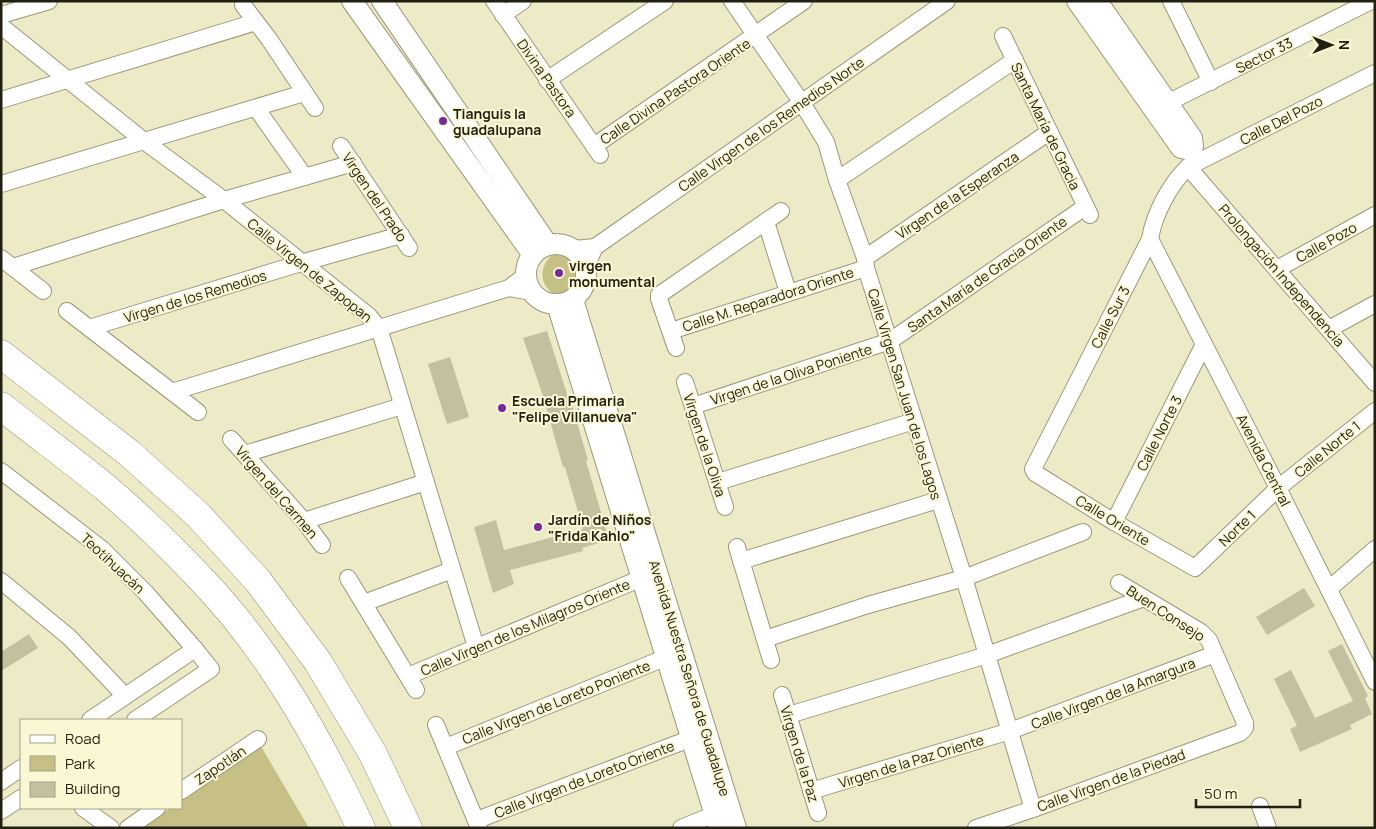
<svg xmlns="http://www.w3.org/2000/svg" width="1376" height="829" font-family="Manrope,sans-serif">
	<rect width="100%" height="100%" fill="#edeac8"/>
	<!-- green -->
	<g fill="#c6c086">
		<path d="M 556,252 C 576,259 581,273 575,292 L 566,298 C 562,296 557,296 554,294 C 537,283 540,262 556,252 Z"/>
		<path d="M 259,743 L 309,828 L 143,828 L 170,808 L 181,808 L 181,800 Z"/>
	</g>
	<!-- building -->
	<g fill="#c3c09f">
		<path d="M 547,331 L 570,403 L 571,402 L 588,460 L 586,461 L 609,540 L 582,548 L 583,551 L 510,570 L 514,584 L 493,593 L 474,527 L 496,520 L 504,550 L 583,529 L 565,467 L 563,467 L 543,396 L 523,338 Z"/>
		<path d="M 450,357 L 469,417 L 447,424 L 428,364 Z"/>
		<path d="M 1304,588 L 1315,606 L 1267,635 L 1256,617 Z"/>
		<path d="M 29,634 L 38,648 L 1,671 L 1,652 Z"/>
		<path d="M 1342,644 L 1368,696 L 1365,698 L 1372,714 L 1350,725 L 1352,729 L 1300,752 L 1290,729 L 1297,726 L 1274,679 L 1291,670 L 1315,718 L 1353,701 L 1328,651 Z"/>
	</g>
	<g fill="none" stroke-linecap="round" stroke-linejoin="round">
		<!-- minor casing -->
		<g stroke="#9b9878" stroke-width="18">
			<g id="minor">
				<path d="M 494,1 L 600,155"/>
				<path d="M 732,1 L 802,103 L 826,142 L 837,180 L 865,258 L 866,268 L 964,578 L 1033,809"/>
				<path d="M 1171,1 L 1211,82"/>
				<path d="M 243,5 L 269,39 L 315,108"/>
				<path d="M 1,15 L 49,1"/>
				<path d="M 503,15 L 523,1"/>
				<path d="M 1,26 L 144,141 L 224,200 L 369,316 L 379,328 L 476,647"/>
				<path d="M 1003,36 L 1090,215"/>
				<path d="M 1375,73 L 1188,167 C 1170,184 1154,214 1150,239 L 1033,469 L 1035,473 L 1114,522 L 1195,568 L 1278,488 L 1375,411"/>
				<path d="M 547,80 L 665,1"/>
				<path d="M 1,100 L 256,22"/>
				<path d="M 1169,102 L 1371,1"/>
				<path d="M 256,108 L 305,177"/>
				<path d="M 341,146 L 409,248"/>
				<path d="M 594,146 L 804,1"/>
				<path d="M 1188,167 L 1375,383"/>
				<path d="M 837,180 L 1015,60"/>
				<path d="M 1,184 L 304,93"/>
				<path d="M 766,222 L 788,292"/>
				<path d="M 1150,239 L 1278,488 L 1375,682"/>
				<path d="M 574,249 L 595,247 L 947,1"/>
				<path d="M 1,258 L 43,291"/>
				<path d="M 865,258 L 1049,132"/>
				<path d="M 586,266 L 595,247"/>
				<path d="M 13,267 L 224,200 L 353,163"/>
				<path d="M 1277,269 L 1375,215"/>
				<path d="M 509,288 L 532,292"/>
				<path d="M 67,311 L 198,412"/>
				<path d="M 89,328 L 301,263 L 401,235"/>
				<path d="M 1329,329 L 1375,304"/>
				<path d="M 671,331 L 866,268"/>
				<path d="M 676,348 L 659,299 L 659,295 L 781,211"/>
				<path d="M 685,382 L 725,507"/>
				<path d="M 172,392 L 509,288 L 526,275"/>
				<path d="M 693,406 L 890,341 L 1085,207"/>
				<path d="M 231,439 L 304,521 L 322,545"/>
				<path d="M 245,454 L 402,406"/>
				<path d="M 1,471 L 102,549 L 146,593 L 195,649 L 211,669 L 135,720"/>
				<path d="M 718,482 L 914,421"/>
				<path d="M 304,521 L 426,482"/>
				<path d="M 1114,522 L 1204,344"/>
				<path d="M 737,547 L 771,660"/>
				<path d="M 741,561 L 938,500"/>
				<path d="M 348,578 L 416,690"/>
				<path d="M 1,581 L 69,637 L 125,696"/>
				<path d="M 1329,589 L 1375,549"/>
				<path d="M 364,603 L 452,570"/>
				<path d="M 765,639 L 868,605 L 964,578 L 1083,532"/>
				<path d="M 408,676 L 642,578"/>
				<path d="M 782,695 L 818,813"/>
				<path d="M 789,715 L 987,655 L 1144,598"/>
				<path d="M 90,720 L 195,649"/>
				<path d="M 436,725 L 479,828"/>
				<path d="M 446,747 L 667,657"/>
				<path d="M 1,782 L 21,768"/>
				<path d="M 181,791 L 258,739"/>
				<path d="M 811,791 L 1010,731 L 1215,654"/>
				<path d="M 1260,806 L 1268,828"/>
				<path d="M 83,808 L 111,828"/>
				<path d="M 1,811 L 21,798"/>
				<path d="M 477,820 L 692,738"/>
				<path d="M 128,828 L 157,808"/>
				<path d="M 681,828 L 715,814"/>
				<path d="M 976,828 L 1033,809 L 1240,733 L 1245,728 L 1245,723 L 1209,640 L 1201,632 L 1119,583"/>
			</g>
		</g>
		<!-- tertiary casing -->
		<g stroke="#9b9878" stroke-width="22">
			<g id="tertiary">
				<path d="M 352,1 L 533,255"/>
				<path d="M 382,1 L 548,245"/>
				<path d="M 1077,1 L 1181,148 L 1186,149 L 1193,146 L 1192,138 L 1097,1"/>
				<circle cx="556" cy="274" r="30"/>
				<path d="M 573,300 L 736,828"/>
				<path d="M 557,304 L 719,828"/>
			</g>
		</g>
		<!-- motorway casing -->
		<g stroke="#9b9878" stroke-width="29">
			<g id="motorway">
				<path d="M 1,354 L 129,453 L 198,515 L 258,581 L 318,662 L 373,754 L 408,828"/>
				<path d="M 1,406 C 36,434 72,460 106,488 C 140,517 172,548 202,580 C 270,651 319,739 361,828"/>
			</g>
		</g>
		<!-- minor -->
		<use href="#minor" stroke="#fff" stroke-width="16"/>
		<!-- tertiary -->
		<use href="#tertiary" stroke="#fff" stroke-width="20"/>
		<!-- motorway -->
		<use href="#motorway" stroke="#fff" stroke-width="28"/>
	</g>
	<!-- markers -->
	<g fill="#77299a" stroke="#faf7d5" stroke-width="2">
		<circle cx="443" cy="121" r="5"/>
		<circle cx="559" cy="273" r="5"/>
		<circle cx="502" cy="408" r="5"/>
		<circle cx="538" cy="527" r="5"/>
	</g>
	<g text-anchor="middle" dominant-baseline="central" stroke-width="4" stroke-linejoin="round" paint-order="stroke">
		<!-- street labels -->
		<g font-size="14" fill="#201f12" stroke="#faf7d5">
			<text transform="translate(1264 55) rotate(-27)">Sector 33</text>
			<text transform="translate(547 78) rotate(55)">Divina Pastora</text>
			<text transform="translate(675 91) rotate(-34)">Calle Divina Pastora Oriente</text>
			<text transform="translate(1281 120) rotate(-27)">Calle Del Pozo</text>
			<text transform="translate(771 124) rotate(-35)">Calle Virgen de los Remedios Norte</text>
			<text transform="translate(1046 126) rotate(64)">Santa María de Gracia</text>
			<text transform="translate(957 195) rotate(-34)">Virgen de la Esperanza</text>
			<text transform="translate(375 197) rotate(56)">Virgen del Prado</text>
			<text transform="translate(1326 242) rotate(-29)">Calle Pozo</text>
			<text transform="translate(310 270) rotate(39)">Calle Virgen de Zapopan</text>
			<text transform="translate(987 274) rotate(-35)">Santa María de Gracia Oriente</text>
			<text transform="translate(1282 275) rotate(49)">Prolongación Independencia</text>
			<text transform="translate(195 296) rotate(-17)">Virgen de los Remedios</text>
			<text transform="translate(768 299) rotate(-18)">Calle M. Reparadora Oriente</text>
			<text transform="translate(1110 317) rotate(-63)">Calle Sur 3</text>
			<text transform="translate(791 374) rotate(-18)">Virgen de la Oliva Poniente</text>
			<text transform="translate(905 394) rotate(73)">Calle Virgen San Juan de los Lagos</text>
			<text transform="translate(1159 433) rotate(-63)">Calle Norte 3</text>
			<text transform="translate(705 445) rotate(72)">Virgen de la Oliva</text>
			<text transform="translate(1327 449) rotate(-39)">Calle Norte 1</text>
			<text transform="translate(1264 460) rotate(63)">Avenida Central</text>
			<text transform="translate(277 492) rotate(49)">Virgen del Carmen</text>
			<text transform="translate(1113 520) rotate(31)">Calle Oriente</text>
			<text transform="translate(1237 528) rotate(-44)">Norte 1</text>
			<text transform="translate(113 563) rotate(43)">Teotihuacán</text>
			<text transform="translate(1166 613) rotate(33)">Buen Consejo</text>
			<text transform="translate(525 627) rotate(-23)">Calle Virgen de los Milagros Oriente</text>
			<text transform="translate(690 678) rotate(73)">Avenida Nuestra Señora de Guadalupe</text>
			<text transform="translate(1113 693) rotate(-21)">Calle Virgen de la Amargura</text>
			<text transform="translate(556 702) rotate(-22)">Calle Virgen de Loreto Poniente</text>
			<text transform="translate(800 754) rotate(73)">Virgen de la Paz</text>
			<text transform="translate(911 761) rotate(-17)">Virgen de la Paz Oriente</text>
			<text transform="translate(220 765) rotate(-34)">Zapotlán</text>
			<text transform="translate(584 779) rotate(-21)">Calle Virgen de Loreto Oriente</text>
			<text transform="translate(1111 780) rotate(-20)">Calle Virgen de la Piedad</text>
		</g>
		<!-- poi labels -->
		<g font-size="14" font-weight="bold" fill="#201f12" stroke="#faf7d5" text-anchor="start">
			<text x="453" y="113">Tianguis la<tspan x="453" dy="16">guadalupana</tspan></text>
			<text x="569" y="265">virgen<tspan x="569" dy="16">monumental</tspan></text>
			<text x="512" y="400">Escuela Primaria<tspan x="512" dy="16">"Felipe Villanueva"</tspan></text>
			<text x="548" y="519">Jardín de Niños<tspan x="548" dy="16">"Frida Kahlo"</tspan></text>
		</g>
	</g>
	<!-- border -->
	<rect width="1376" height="829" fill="none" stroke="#201f12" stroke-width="5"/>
	<!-- legend -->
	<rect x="20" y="719" width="162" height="90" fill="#faf7d5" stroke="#a3a187"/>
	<rect x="30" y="735" width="25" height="8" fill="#ffffff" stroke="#a3a187"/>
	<text x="65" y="744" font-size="15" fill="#201f12">Road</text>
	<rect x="30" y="756" width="25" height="15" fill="#c6c086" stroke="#a3a187"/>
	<text x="65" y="769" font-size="15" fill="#201f12">Park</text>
	<rect x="30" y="782" width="25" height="15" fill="#c3c09f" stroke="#a3a187"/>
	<text x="65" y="794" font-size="15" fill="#201f12">Building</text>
	<!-- north arrow -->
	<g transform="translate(1331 45) rotate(90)" stroke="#faf7d5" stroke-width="4" paint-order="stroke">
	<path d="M0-4L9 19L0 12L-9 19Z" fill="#201f12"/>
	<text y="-8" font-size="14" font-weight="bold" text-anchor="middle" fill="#201f12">N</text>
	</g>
	<!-- scale -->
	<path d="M1196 799v8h104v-8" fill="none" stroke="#201f12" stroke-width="2.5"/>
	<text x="1204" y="799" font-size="15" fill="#201f12" stroke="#faf7d5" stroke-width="4" paint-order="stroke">50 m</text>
</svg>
